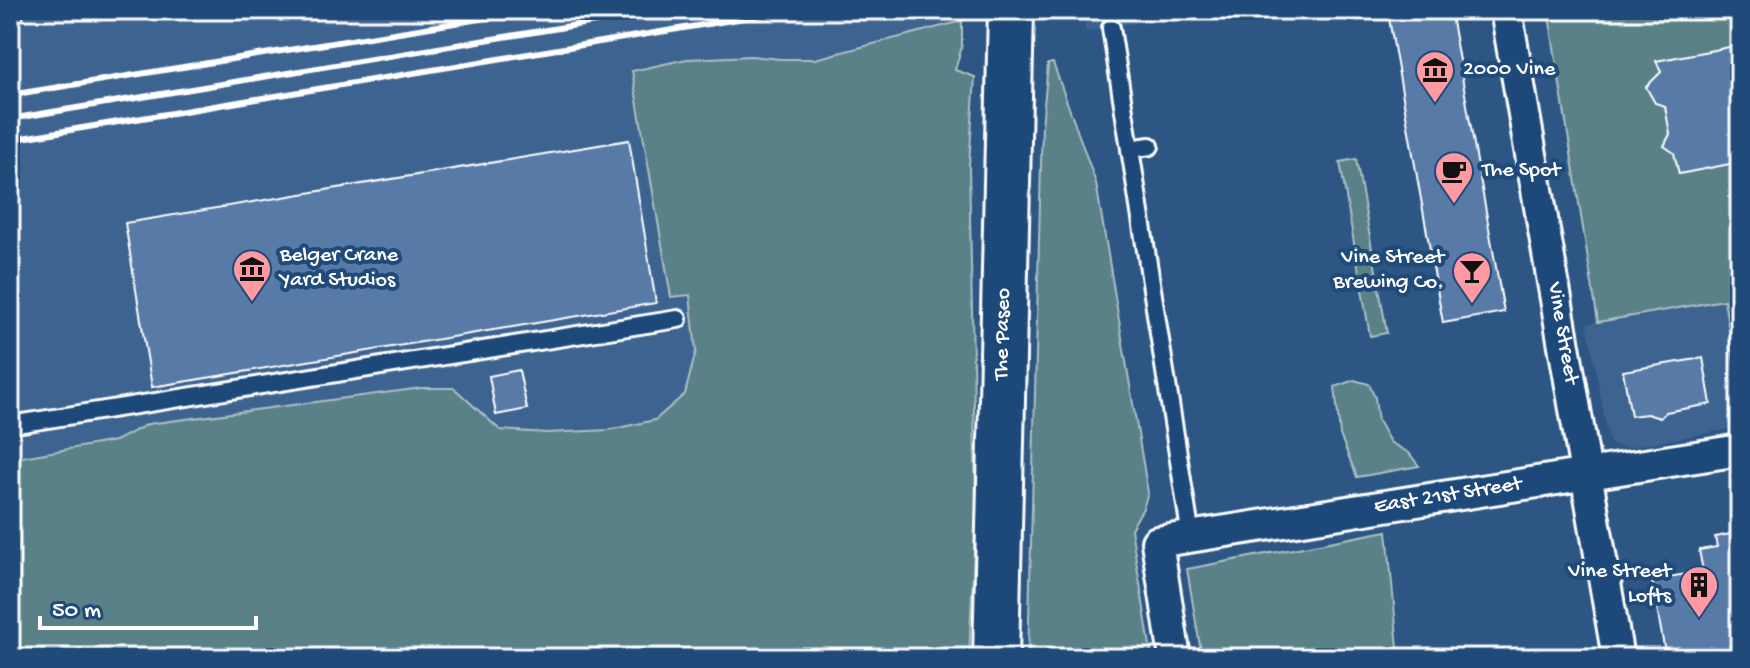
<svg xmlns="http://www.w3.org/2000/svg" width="1750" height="668" font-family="'Gochi Hand',sans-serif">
	<rect width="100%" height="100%" fill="#2d5685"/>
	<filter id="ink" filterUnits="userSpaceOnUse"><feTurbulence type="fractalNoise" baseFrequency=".0125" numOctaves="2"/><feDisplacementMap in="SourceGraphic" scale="16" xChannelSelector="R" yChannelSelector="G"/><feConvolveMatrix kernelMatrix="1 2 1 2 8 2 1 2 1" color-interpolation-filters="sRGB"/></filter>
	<g filter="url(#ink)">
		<!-- built -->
		<g fill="#3e6491">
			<path d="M 10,10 L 1013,10 L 815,59 L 751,56 L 687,59 L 672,297 L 690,294 L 696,351 L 685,394 L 655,420 L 609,430 L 547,433 L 500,430 L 479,412 L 149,424 L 115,441 L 10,459 Z"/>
			<path d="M 1082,10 L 1206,10 L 1086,32 Z"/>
			<path d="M 1724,300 L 1740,397 L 1740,427 L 1630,447 L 1615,446 L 1609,441 L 1587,323 Z"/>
		</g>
		<!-- green -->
		<g fill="#5a8187" stroke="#acc0c3" stroke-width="2">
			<path d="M 1548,10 L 1740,10 L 1740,397 L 1724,300 L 1598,322 Z"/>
			<path d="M 962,21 L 962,46 L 955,70 L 975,77 L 969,165 L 976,506 L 969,658 L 10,658 L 10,459 L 115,441 L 148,424 L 422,388 L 454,388 L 500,430 L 547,433 L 609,430 L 655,420 L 685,394 L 696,351 L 690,295 L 671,297 L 632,71 L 687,59 L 751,56 L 781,59 L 815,59 Z"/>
			<path d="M 1053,63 L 1096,183 L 1148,493 L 1143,508 L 1131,529 L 1152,658 L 1028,658 L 1042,126 L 1048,64 Z"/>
			<path d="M 1356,159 L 1387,333 L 1370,336 L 1340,162 Z"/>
			<path d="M 1354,380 L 1369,384 L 1375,398 L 1378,421 L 1390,442 L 1409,453 L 1419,466 L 1357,477 L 1340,435 L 1335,387 Z"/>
			<path d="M 1387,531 L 1399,658 L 1202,658 L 1187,569 Z"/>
		</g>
		<!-- building -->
		<g fill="#597aa6" stroke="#fff" stroke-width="2">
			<path d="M 1403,10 L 1450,10 L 1504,312 L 1443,323 L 1388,13 Z"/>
			<path d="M 1740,45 L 1740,162 L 1679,174 L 1674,153 L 1664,146 L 1670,134 L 1665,106 L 1655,103 L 1646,87 L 1661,72 L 1656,61 Z"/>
			<path d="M 629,140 L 656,303 L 152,387 L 125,223 Z"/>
			<path d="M 1703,358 L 1711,404 L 1666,412 L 1660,418 L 1647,414 L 1631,416 L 1623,371 Z"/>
			<path d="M 519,370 L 527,409 L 496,415 L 489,376 Z"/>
			<path d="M 1740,532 L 1740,658 L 1666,658 L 1652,580 L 1703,571 L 1699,550 L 1717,547 L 1715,537 Z"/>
		</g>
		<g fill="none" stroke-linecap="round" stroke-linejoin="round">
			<!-- service casing -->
			<g stroke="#fff" stroke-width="22">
				<g id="service">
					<path d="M 10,13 L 16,10"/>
					<path d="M 1111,28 L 1191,537"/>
					<path d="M 1130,149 L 1150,146"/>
					<path d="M 10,425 L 678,319"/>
				</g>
			</g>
			<!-- minor casing -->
			<g stroke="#fff" stroke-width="36">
				<g id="minor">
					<path id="s1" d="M 1506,10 L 1618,658"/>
					<path id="s2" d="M 1175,658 L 1157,542 L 1740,450"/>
				</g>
			</g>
			<!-- secondary casing -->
			<g stroke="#fff" stroke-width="50">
				<g id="secondary">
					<path id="s3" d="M 996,658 L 1011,10"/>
				</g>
			</g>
			<!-- service -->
			<use href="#service" stroke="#1f4a7a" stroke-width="16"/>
			<!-- minor -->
			<use href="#minor" stroke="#1f4a7a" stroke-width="30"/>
			<!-- secondary -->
			<use href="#secondary" stroke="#1f4a7a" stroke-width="44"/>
			<!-- rail -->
			<g stroke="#fff" stroke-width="6">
				<path d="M 10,95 L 536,10"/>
				<path d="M 10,119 L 667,10"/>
				<path d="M 10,140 L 793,10"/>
			</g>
		</g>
	</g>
	<!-- icons -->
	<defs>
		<g id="museum-pin" transform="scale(2)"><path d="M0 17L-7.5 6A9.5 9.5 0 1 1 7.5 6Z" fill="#ff9aa2" stroke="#1f4a7a"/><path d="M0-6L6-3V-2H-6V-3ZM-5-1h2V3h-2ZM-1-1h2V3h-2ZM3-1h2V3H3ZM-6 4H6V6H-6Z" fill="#111"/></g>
		<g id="cafe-pin" transform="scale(2)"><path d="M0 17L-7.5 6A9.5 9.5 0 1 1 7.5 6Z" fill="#ff9aa2" stroke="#1f4a7a"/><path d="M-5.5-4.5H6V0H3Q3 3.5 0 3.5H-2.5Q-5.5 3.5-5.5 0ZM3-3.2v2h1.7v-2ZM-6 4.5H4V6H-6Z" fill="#111"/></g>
		<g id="bar-pin" transform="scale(2)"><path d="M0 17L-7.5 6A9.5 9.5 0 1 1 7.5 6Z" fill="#ff9aa2" stroke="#1f4a7a"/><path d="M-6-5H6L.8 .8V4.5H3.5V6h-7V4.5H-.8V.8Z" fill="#111"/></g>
		<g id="building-pin" transform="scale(2)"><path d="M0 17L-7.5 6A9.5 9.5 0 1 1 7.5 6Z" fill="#ff9aa2" stroke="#1f4a7a"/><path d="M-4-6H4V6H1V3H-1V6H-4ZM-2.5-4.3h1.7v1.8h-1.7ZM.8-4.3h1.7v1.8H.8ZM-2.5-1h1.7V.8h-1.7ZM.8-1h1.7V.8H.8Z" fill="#111"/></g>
	</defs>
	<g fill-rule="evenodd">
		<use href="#museum-pin" x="1435" y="70"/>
		<use href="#cafe-pin" x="1454" y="171"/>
		<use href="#museum-pin" x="252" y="269"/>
		<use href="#bar-pin" x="1472" y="271"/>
		<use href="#building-pin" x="1699" y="585"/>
	</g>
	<g text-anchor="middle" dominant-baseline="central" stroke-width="8" stroke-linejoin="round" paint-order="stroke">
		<!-- poi labels -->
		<g font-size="22" fill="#fff" stroke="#1f4a7a" text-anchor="start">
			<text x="1463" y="70">2000 Vine</text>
			<text x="1482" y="171">The Spot</text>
			<text x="280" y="256">Belger Crane<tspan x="280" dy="25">Yard Studios</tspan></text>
			<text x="1444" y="258" text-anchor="end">Vine Street<tspan x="1444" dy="25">Brewing Co.</tspan></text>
			<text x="1671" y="572" text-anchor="end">Vine Street<tspan x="1671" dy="25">Lofts</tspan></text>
		</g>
		<!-- street labels -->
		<g font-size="22" fill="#fff" stroke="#1f4a7a">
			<text stroke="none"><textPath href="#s3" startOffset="324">The Paseo</textPath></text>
			<text stroke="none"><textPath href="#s1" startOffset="328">Vine Street</textPath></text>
			<text stroke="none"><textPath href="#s2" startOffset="412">East 21st Street</textPath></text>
		</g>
	</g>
	<!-- margin -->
	<rect width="1750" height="668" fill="none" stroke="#1f4a7a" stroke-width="40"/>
	<rect x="20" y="20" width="1710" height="628" fill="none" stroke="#fff" stroke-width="3" filter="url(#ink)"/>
	<!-- scale -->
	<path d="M40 616v12h216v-12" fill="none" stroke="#ffffff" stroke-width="4"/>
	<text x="52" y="616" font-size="24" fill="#ffffff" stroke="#1f4a7a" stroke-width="6" paint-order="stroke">50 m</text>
</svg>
